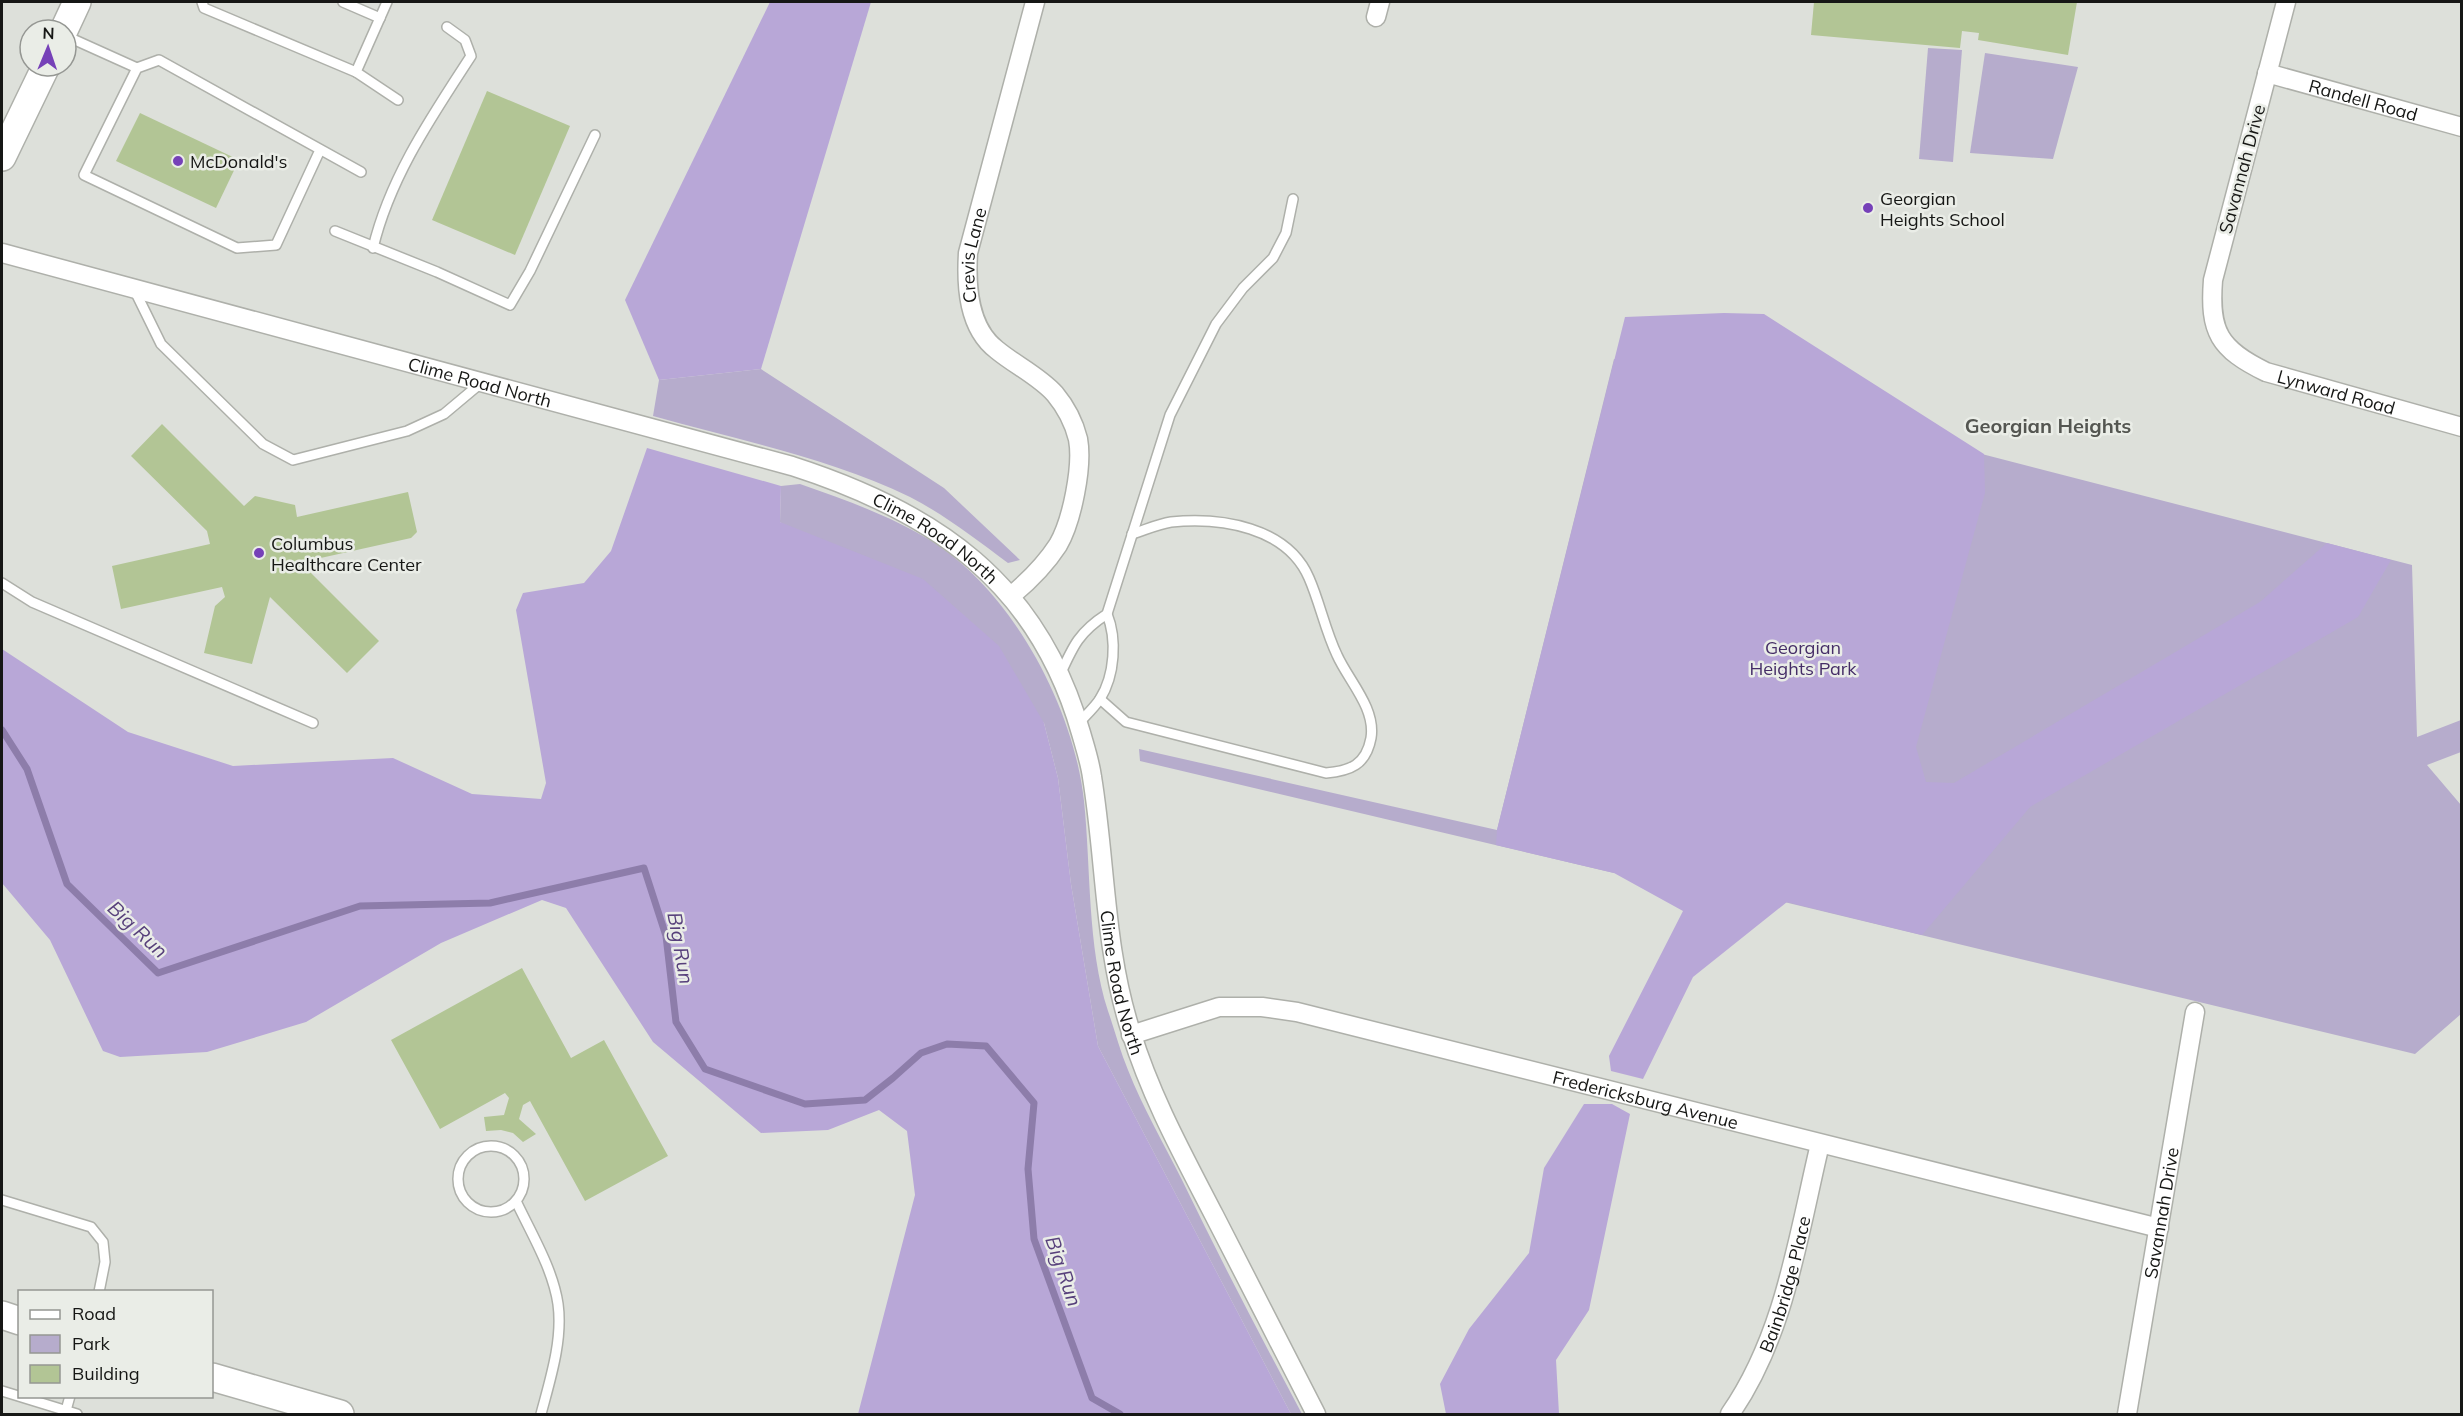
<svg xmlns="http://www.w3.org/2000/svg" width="2463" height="1416" font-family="Mulish,sans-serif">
	<rect width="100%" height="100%" fill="#dde0da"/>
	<!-- green -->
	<g fill="#b6accc">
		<path d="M 1928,48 L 1962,50 L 1953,162 L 1919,159 Z"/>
		<path d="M 1985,53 L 2078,67 L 2053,159 L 1970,153 Z"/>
		<path d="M 1614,359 L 2412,565 L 2417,737 L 2461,720 L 2461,752 L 2427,765 L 2461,805 L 2461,1014 L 2415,1054 L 1618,862 L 1614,873 L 1140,761 L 1139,749 L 1497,830 Z"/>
		<path d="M 761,369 L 944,488 L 1020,560 L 1008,563 C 977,540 945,515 910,497 C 830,458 738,440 653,416 L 659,380 Z"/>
		<path d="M 800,484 C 846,500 891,516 933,542 C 1013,593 1074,708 1084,801 C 1091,869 1087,946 1108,1011 C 1115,1031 1120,1051 1128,1070 C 1143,1108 1164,1144 1182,1180 C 1220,1259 1261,1337 1302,1414 L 1291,1414 L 1098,1046 L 1071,884 L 1058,778 L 1044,723 L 780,522 L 781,486 Z"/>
	</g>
	<!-- forest -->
	<g fill="#b8a7d7">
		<path d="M 770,2 L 871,2 L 761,369 L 659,380 L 625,300 Z"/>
		<path d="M 1724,313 L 1764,314 L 1984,454 L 1985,493 L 1916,747 L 1926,782 L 1954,783 L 2260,602 L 2327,543 L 2391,560 L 2358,617 L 2030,807 L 1922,935 L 1787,902 L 1693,977 L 1643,1079 L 1611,1071 L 1609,1056 L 1683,911 L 1614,873 L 1496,845 L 1497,830 L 1625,317 Z"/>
		<path d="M 647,448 L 781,486 L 780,522 L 923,579 L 999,646 L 1044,723 L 1058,778 L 1071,884 L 1098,1046 L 1291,1414 L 858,1414 L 915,1195 L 907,1131 L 879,1110 L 828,1130 L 761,1133 L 653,1042 L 566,908 L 542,900 L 441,943 L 306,1022 L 207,1052 L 120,1057 L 103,1051 L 50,940 L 2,883 L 2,649 L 128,732 L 233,766 L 393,758 L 472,794 L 541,799 L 546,783 L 516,610 L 523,593 L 584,583 L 611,551 Z"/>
		<path d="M 1584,1104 L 1612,1104 L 1630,1114 L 1589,1310 L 1556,1360 L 1559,1414 L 1446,1414 L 1440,1384 L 1469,1329 L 1529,1253 L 1544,1168 Z"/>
	</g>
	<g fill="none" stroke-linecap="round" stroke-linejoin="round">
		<!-- stream -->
		<path stroke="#8d7daa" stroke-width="7" d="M 2,730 L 27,769 L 67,884 L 158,973 L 360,906 L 490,903 L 644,868 L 666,936 L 676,1022 L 705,1069 L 805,1104 L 865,1100 L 893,1078 L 921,1053 L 947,1044 L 986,1046 L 1034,1103 L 1028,1169 L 1034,1239 L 1092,1398 L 1120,1414"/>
	</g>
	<!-- building -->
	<g fill="#b2c595">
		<path d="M 1814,2 L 2077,2 L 2068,55 L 1978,40 L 1979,33 L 1962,31 L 1960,48 L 1811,35 Z"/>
		<path d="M 487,91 L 570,126 L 515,255 L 432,220 Z"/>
		<path d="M 140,113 L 239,160 L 216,208 L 116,161 Z"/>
		<path d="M 162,424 L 244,506 L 255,496 L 295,505 L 297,517 L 408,492 L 417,532 L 411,538 L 307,561 L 309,571 L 379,641 L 347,673 L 270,597 L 252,664 L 204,653 L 215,606 L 225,597 L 222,587 L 121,609 L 112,566 L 210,544 L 207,531 L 131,456 Z"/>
		<path d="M 522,968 L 571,1058 L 604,1040 L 668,1156 L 585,1201 L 530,1101 L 523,1105 L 519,1119 L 536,1134 L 523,1142 L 513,1133 L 501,1130 L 486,1131 L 484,1117 L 504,1115 L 509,1098 L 505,1093 L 440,1129 L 391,1040 Z"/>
	</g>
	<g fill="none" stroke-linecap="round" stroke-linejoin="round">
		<!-- service casing -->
		<g stroke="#aeb0aa" stroke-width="12">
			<g id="service">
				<path d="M 202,2 L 204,8 L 356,72"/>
				<path d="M 343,2 L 380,18"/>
				<path d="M 387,2 L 356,72 L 398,100"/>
				<path d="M 66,36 L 137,68"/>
				<path d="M 320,150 L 276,245 L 237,248 L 84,175 L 137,68 L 159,60 L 361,172"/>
				<path d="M 335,231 L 437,272 L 510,305 L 530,271 L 595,135"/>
				<path d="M 373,248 C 390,177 432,116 471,56 L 465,40 L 447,27"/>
				<path d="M 134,289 L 161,344 L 263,444 L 293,460 L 407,431 L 444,414 L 481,383"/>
				<path d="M 2,583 L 32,602 L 313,723"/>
				<path d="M 1060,675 C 1073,646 1079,632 1107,614 L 1170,415 L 1216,324 L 1243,288 L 1273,258 L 1286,233 L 1293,199"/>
				<path d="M 1100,699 L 1126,722 L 1326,773 C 1350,771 1366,765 1371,738 C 1376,708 1348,680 1337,655 C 1325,630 1320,603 1309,578 C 1287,527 1221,517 1171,522 C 1158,524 1145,530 1132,534"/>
				<path d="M 1078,724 C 1085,716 1094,708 1100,699 C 1115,675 1117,639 1107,614"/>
				<circle cx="491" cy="1179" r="33"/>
				<path d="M 2,1200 L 91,1227 L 103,1242 L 105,1262 L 99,1292"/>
				<path d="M 516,1201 C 531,1233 553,1269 558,1304 C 563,1340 550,1380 541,1414"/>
				<path d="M 2,1391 L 77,1414"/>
				<path d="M 65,1414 L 70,1396"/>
			</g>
		</g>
		<!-- minor casing -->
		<g stroke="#aeb0aa" stroke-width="21">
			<g id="minor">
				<path id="s1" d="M 2286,2 L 2213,280 C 2209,332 2219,349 2266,372 L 2462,427"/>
				<path d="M 1376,17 L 1380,2"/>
				<path id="s2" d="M 2267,73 L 2462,127"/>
				<path id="s3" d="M 2,253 L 792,466 C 935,512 1038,582 1081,733 C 1085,747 1090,762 1092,777 C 1106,863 1104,949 1131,1032 C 1151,1097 1183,1155 1214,1215 C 1248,1281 1282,1348 1316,1414"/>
				<path id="s4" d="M 1012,595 C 1030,580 1045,565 1058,545 C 1072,521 1083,466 1078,439 C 1074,423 1065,406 1055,394 C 1039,376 1015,365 997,350 C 968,328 966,286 968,253 L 1035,2"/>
				<path id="s5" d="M 1131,1035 L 1219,1007 L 1262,1007 L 1297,1012 L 2159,1228"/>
				<path id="s6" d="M 1730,1414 C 1785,1335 1798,1236 1820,1144"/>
				<path id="s7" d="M 2127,1414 L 2195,1012"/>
			</g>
		</g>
		<!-- secondary casing -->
		<g stroke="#aeb0aa" stroke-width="30">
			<g id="secondary">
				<path d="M 64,30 L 77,2"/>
				<path d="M 2,157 L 46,66"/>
				<path d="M 2,1315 L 20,1321"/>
				<path d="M 212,1377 L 340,1414"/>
			</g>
		</g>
		<!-- service -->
		<use href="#service" stroke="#fff" stroke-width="9"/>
		<!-- minor -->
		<use href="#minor" stroke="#fff" stroke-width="18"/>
		<!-- secondary -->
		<use href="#secondary" stroke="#fff" stroke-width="27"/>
	</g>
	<!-- markers -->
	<g fill="#7641b8" stroke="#eaede7" stroke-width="2">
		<circle cx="178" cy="161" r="6"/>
		<circle cx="1868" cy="208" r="6"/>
		<circle cx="259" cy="553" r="6"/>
	</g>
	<g text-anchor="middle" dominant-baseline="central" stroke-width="5" stroke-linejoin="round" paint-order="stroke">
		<!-- street labels -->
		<g font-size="18" fill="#161715" stroke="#eaede7">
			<text stroke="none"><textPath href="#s2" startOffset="100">Randell Road</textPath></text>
			<text transform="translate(2242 169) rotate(-75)">Savannah Drive</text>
			<text stroke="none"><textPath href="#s4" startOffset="405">Crevis Lane</textPath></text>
			<text stroke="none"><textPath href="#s3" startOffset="495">Clime Road North</textPath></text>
			<text stroke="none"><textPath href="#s1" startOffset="477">Lynward Road</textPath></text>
			<text stroke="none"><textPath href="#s3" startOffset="980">Clime Road North</textPath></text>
			<text stroke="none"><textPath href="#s3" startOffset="1484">Clime Road North</textPath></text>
			<text stroke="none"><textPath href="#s5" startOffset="530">Fredericksburg Avenue</textPath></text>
			<text stroke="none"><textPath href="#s7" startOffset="204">Savannah Drive</textPath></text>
			<text stroke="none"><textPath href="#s6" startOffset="142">Bainbridge Place</textPath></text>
		</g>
		<!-- poi labels -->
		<g font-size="18" fill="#161715" stroke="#eaede7" text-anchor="start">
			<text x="190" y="161">McDonald's</text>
			<text x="1880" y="198">Georgian<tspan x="1880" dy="21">Heights School</tspan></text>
			<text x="271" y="543">Columbus<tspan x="271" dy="21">Healthcare Center</tspan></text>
		</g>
		<!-- park labels -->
		<g font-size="18" fill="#452d67" stroke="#eaede7">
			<text x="1803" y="647">Georgian<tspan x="1803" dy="21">Heights Park</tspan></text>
		</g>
		<!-- neighbourhood labels -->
		<g font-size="20" font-weight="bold" fill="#545651" stroke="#eaede7">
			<text x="2048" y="425">Georgian Heights</text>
		</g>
		<!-- water labels -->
		<g font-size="20" font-style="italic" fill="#57407b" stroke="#eaede7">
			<text transform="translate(138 929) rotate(43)">Big Run</text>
			<text transform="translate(681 948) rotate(80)">Big Run</text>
			<text transform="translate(1064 1271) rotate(71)">Big Run</text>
		</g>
	</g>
	<!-- border -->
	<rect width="2463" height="1416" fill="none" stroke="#161715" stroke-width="6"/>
	<!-- legend -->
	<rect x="18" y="1290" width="195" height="108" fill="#eaede7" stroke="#959793" stroke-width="1.5"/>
	<rect x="30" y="1310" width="30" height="9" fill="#ffffff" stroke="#959793" stroke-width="1.5"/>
	<text x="72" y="1320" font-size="18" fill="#161715">Road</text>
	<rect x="30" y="1335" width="30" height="18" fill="#b6accc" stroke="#959793" stroke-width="1.5"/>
	<text x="72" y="1350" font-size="18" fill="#161715">Park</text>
	<rect x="30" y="1365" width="30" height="18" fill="#b2c595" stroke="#959793" stroke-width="1.5"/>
	<text x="72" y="1380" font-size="18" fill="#161715">Building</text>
	<!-- north arrow -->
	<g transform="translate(48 48) rotate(2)"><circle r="28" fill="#eaede7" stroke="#959793" stroke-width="1.5"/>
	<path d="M0-4.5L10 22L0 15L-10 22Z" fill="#7641b8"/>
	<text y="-9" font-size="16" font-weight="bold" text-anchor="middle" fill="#161715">N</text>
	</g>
</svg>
